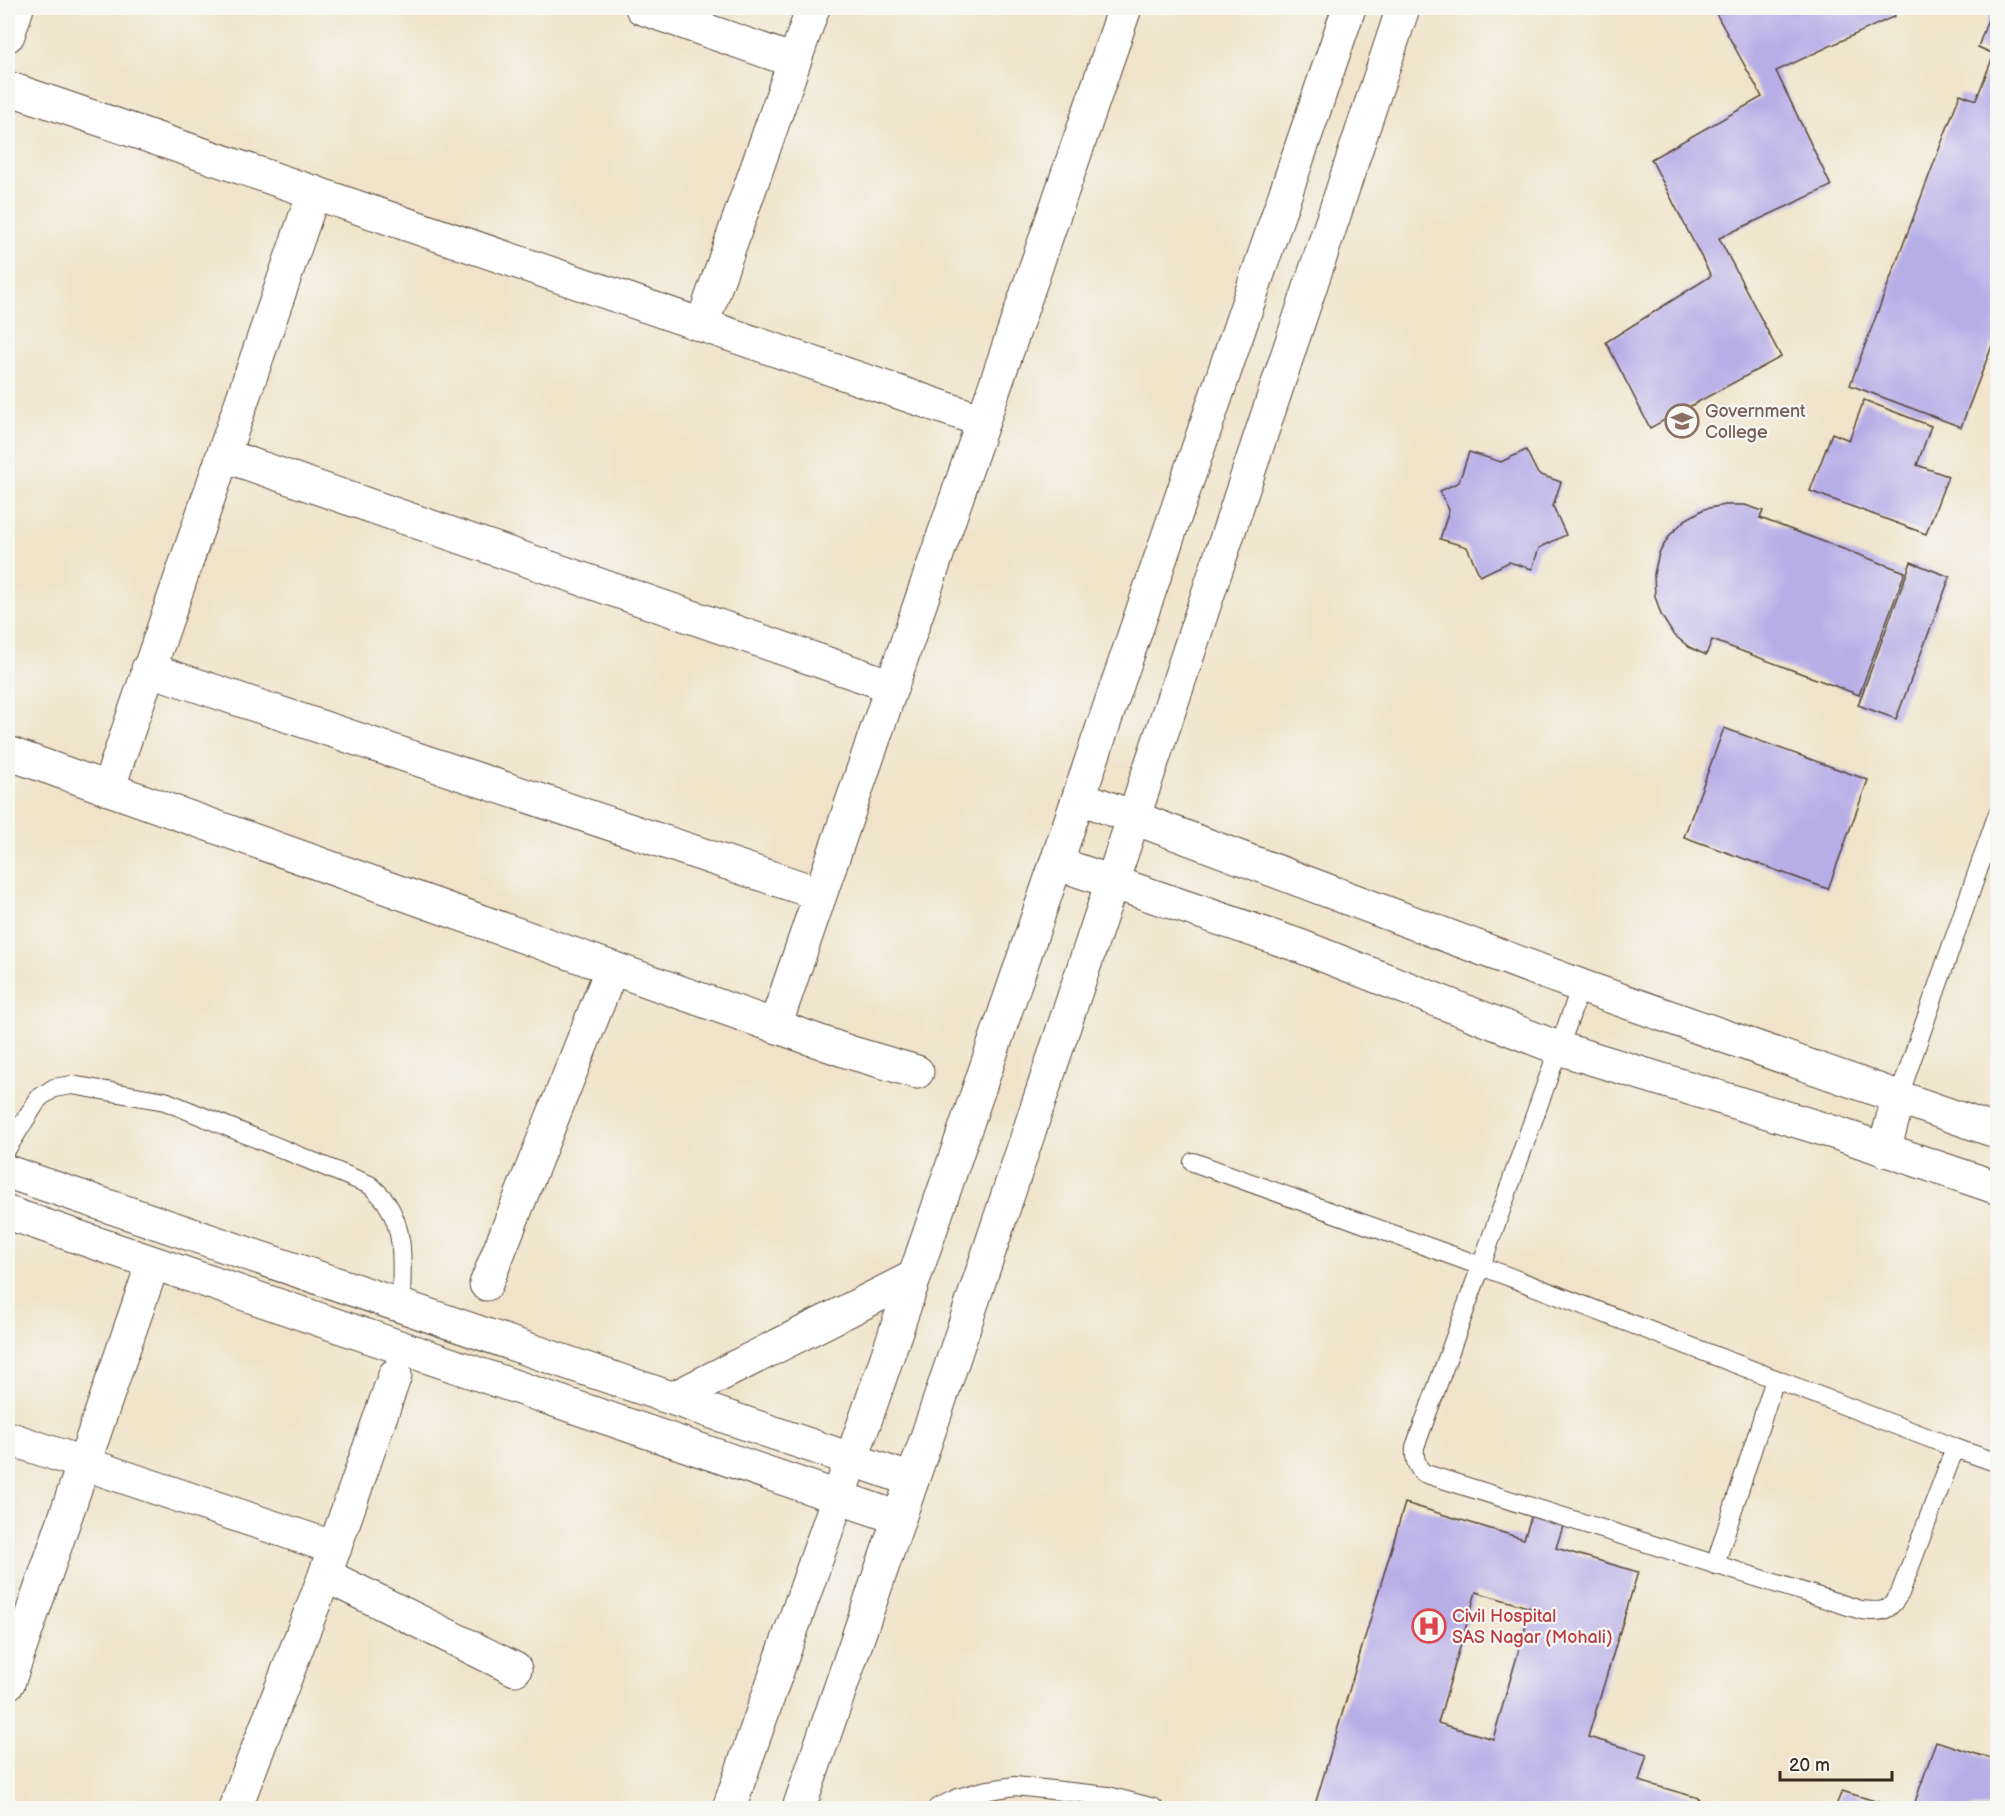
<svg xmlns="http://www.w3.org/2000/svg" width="2005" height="1816" font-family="'Balsamiq Sans',sans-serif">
	<rect width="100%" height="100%" fill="#f6f6f2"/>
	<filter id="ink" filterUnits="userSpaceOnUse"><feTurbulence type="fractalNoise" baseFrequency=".0167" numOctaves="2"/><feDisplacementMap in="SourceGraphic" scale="12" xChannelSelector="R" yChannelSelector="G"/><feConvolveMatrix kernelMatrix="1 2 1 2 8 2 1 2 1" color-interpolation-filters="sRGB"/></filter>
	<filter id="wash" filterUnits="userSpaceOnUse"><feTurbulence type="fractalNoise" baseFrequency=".008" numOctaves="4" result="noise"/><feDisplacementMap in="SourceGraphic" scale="24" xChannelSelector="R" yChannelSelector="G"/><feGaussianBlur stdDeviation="1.35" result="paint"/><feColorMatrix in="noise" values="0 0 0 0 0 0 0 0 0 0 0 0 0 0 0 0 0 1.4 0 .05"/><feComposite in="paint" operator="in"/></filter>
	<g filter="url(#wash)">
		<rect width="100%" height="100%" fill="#f0e3c9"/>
		<g id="blocks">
			<!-- building -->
			<g fill="#b8aee7" fill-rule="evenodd">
				<path d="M 1713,8 L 1891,8 L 1895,16 L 1776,71 L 1831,186 L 1719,238 L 1781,357 L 1650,428 L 1606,342 L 1711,276 L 1651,159 L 1762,97 Z"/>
				<path d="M 1992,8 L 1998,8 L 1998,330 L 1961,427 L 1850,385 L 1960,94 L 1976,100 L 1994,54 L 1978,47 Z"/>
				<path d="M 1864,400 L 1931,426 L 1917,465 L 1948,476 L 1926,534 L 1810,491 L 1832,433 L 1849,440 Z"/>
				<path d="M 1526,450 L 1538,474 L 1561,482 L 1553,506 L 1566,535 L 1539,548 L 1532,569 L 1509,562 L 1480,576 L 1467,547 L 1440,539 L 1449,510 L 1440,491 L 1459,482 L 1469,452 L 1501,462 Z"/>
				<path d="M 1725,505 L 1745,505 L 1763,511 L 1760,518 L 1905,572 L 1859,695 L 1712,640 L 1706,655 L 1689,647 L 1673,634 L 1661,615 L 1655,596 L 1654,574 L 1659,553 L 1670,535 L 1685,520 L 1704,509 Z"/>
				<path d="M 1911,562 L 1950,577 L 1896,719 L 1858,705 Z"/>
				<path d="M 1724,728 L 1868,780 L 1828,889 L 1684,837 Z"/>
				<path d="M 1405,1503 L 1524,1539 L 1532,1514 L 1564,1523 L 1556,1548 L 1638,1572 L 1588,1737 L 1647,1754 L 1639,1781 L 1699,1798 L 1696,1808 L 1314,1808 ZM 1476,1592 L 1531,1608 L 1493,1739 L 1438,1723 Z"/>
				<path d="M 1936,1741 L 1998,1761 L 1998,1808 L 1913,1808 Z"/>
				<path d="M 1842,1791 L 1898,1808 L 1835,1808 Z"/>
			</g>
		</g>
	</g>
	<g filter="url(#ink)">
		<use href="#blocks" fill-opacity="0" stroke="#564638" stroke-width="1.5"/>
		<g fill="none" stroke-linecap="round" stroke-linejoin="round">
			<!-- service casing -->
			<g stroke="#564638" stroke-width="20">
				<g id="service">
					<path d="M 1899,1096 L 1998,813"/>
					<path d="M 8,1147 L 39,1098 L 54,1088 L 72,1085 L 165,1101 L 370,1185 C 375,1190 382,1196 386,1202 C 407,1233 401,1271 401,1305"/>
					<path d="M 1193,1162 L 1481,1266 L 1415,1447 C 1414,1458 1416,1465 1423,1473 L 1861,1610 C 1884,1612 1887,1613 1900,1593 L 1955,1448 L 1481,1266 L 1581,986"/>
					<path d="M 1955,1448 L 1998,1463"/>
					<path d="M 1715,1565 L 1775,1379"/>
					<path d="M 937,1808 L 958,1798 L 983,1791 L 1015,1786 L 1108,1796 L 1154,1808"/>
				</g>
			</g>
			<!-- minor casing -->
			<g stroke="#564638" stroke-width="35">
				<g id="minor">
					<path d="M 642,8 L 794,61"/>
					<path d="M 8,35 L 17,8"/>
					<path d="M 8,88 L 983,421"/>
					<path d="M 702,325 L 813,8"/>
					<path d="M 223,455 L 892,686"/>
					<path d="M 148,669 L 820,894"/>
					<path d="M 8,753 L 775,1026 L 849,1052 L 917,1072"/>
					<path d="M 108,789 L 314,192"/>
					<path d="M 1079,797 L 1581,986 L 1998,1132"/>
					<path d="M 1056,863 L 1300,946 L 1558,1048 L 1836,1133 L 1998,1188"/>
					<path d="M 775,1026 L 1125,8"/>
					<path d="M 1884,1150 L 1899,1096"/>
					<path d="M 486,1284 L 612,968"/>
					<path d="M 8,1438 L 335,1548"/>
					<path d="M 325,1575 L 515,1669"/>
					<path d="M 8,1683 L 153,1263"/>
					<path d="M 235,1808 L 325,1575 L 395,1375"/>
				</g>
			</g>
			<!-- tertiary casing -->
			<g stroke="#564638" stroke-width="35">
				<g id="tertiary">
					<path d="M 8,1172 L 912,1480"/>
					<path d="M 8,1213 L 899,1518"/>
				</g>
			</g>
			<!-- trunk casing -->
			<g stroke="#564638" stroke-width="35">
				<g id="trunk">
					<path d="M 674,1398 L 914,1277"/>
					<path d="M 729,1808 L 873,1398 L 1349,8"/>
					<path d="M 799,1808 L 935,1414 L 1403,8"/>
				</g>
			</g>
			<!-- service -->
			<use href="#service" stroke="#fff" stroke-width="18"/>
			<!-- minor -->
			<use href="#minor" stroke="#fff" stroke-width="33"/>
			<!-- tertiary -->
			<use href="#tertiary" stroke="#fff" stroke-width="33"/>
			<!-- trunk -->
			<use href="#trunk" stroke="#fff" stroke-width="33"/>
		</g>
	</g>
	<!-- icons -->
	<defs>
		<g id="university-ring" transform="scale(1.725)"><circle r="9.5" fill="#f6f6f2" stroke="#8d6e63" stroke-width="1.5"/><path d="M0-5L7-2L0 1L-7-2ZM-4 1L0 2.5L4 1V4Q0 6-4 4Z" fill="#8d6e63"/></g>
		<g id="hospital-ring" transform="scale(1.725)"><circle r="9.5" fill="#f6f6f2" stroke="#e0444e" stroke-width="1.5"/><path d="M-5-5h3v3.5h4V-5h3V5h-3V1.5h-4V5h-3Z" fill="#e0444e"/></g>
	</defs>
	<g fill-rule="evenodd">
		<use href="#university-ring" x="1682" y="421"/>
		<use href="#hospital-ring" x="1429" y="1626"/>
	</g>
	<g text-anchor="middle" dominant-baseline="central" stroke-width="4.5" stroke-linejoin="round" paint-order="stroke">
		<!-- education labels -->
		<g font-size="18" fill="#785e54" stroke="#f6f6f2" text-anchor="start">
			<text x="1705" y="411">Government<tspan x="1705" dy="21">College</tspan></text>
		</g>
		<!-- health labels -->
		<g font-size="18" fill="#be3a42" stroke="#f6f6f2" text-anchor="start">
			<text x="1452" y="1616">Civil Hospital<tspan x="1452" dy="21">SAS Nagar (Mohali)</tspan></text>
		</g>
	</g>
	<!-- margin -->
	<rect width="2005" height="1816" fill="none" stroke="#f6f6f2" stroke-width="30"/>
	<!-- scale -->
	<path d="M1780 1771v9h112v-9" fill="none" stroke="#3b2a1e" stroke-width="3"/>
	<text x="1789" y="1771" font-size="18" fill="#3b2a1e" stroke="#f6f6f2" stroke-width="4.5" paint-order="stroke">20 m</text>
</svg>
